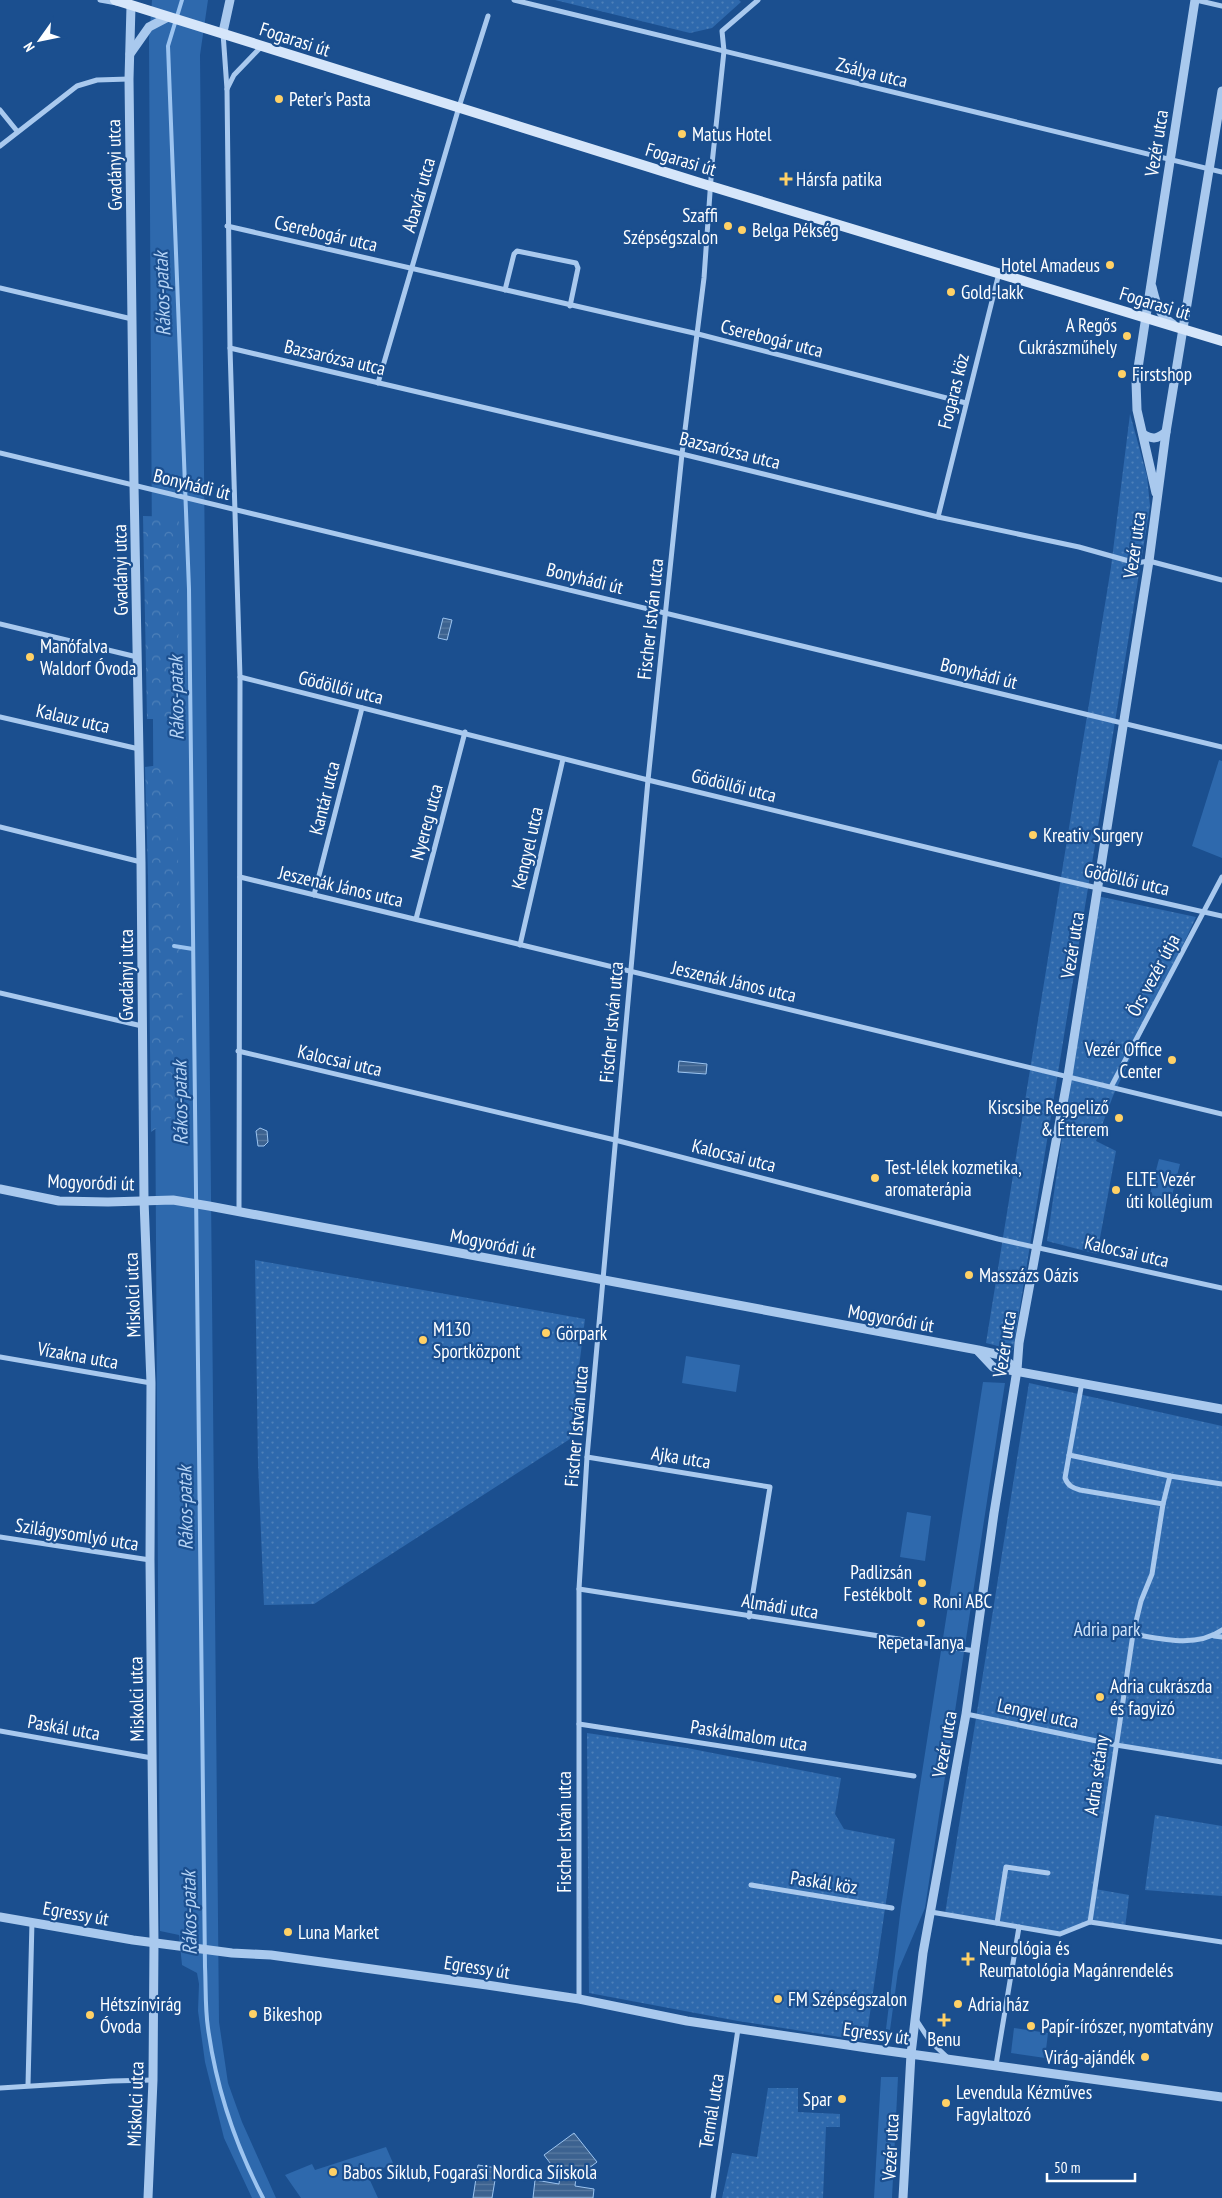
<svg xmlns="http://www.w3.org/2000/svg" width="1222" height="2198" font-family="'PT Sans Narrow',sans-serif">
	<defs>
		<pattern id="forest-crowns" width="20" height="18" patternUnits="userSpaceOnUse" patternTransform="scale(1.25)"><rect width="20" height="18" fill="#2e69ad"/><path d="M2 6a3 3 0 1 1 6 0M12 15a3 3 0 1 1 6 0" fill="none" stroke="#4d80b9"/></pattern>
		<pattern id="park-dots" width="8" height="8" patternUnits="userSpaceOnUse" patternTransform="scale(1.25)"><rect width="8" height="8" fill="#2e69ad"/><path d="M2 2h.1M6 6h.1" fill="none" stroke="#4d80b9" stroke-width="1.8" stroke-linecap="round"/></pattern>
		<pattern id="water-rules" width="6" height="5" patternUnits="userSpaceOnUse" patternTransform="scale(1.25)"><rect width="6" height="5" fill="#3c6290"/><path d="M0 2.5h6" fill="none" stroke="#597aa1"/></pattern>
	</defs>
	<rect width="100%" height="100%" fill="#1b4f8f"/>
	<!-- green -->
	<g fill="#2e69ad">
		<path d="M 152,0 L 208,0 L 200,55 L 219,2022 L 228,2083 L 242,2122 L 276,2198 L 252,2198 L 224,2138 L 205,2062 L 198,2011 L 199,1984 L 197,1973 L 182,1965 L 179,1935 L 160,1931 L 149,39 Z"/>
		<path d="M 1219,760 L 1222,761 L 1222,858 L 1192,846 Z"/>
		<path d="M 1159,1159 L 1180,1164 L 1169,1207 L 1148,1201 Z"/>
		<path d="M 686,1356 L 740,1365 L 736,1392 L 682,1383 Z"/>
		<path d="M 983,1382 L 1005,1383 L 925,1908 L 898,1971 L 890,2030 L 886,2029 L 901,1907 Z"/>
		<path d="M 907,1512 L 931,1516 L 925,1561 L 900,1557 Z"/>
		<path d="M 1014,2028 L 1048,2033 L 1045,2058 L 1011,2053 Z"/>
		<path d="M 881,2077 L 898,2077 L 892,2198 L 874,2198 Z"/>
		<path d="M 386,2147 L 393,2163 L 368,2176 L 378,2198 L 301,2198 L 285,2175 L 312,2164 L 315,2170 Z"/>
	</g>
	<!-- forest -->
	<g fill="url(#forest-crowns)">
		<path d="M 143,516 L 179,517 L 178,719 L 147,719 Z"/>
		<path d="M 175,763 L 186,1107 L 151,1132 L 148,877 L 145,767 Z"/>
	</g>
	<!-- park -->
	<g fill="url(#park-dots)">
		<path d="M 555,0 L 739,0 L 741,2 L 712,28 L 690,33 Z"/>
		<path d="M 1130,414 L 1147,476 L 1150,506 L 1013,1350 L 986,1343 L 1111,567 Z"/>
		<path d="M 1097,896 L 1196,917 L 1113,1096 L 1096,1141 L 1116,1151 L 1097,1254 L 1047,1241 Z"/>
		<path d="M 255,1260 L 585,1319 L 570,1439 L 314,1604 L 264,1605 L 258,1463 Z"/>
		<path d="M 1029,1383 L 1222,1426 L 1222,1762 L 1116,1745 L 1095,1889 L 1129,1895 L 1125,1928 L 1090,1922 L 1060,1934 L 945,1914 Z"/>
		<path d="M 587,1733 L 687,1748 L 841,1778 L 835,1814 L 844,1829 L 895,1839 L 866,2041 L 738,2021 L 589,1993 Z"/>
		<path d="M 1155,1815 L 1222,1826 L 1222,1896 L 1145,1890 Z"/>
		<path d="M 768,2088 L 798,2088 L 798,2112 L 840,2114 L 840,2127 L 826,2127 L 823,2198 L 722,2198 L 732,2153 L 757,2157 Z"/>
	</g>
	<!-- water -->
	<g fill="url(#water-rules)" stroke="#9cc4f0">
		<path d="M 443,618 L 452,620 L 447,640 L 438,638 Z"/>
		<path d="M 679,1061 L 707,1064 L 706,1074 L 678,1072 Z"/>
		<path d="M 260,1128 L 267,1131 L 268,1142 L 264,1146 L 258,1146 L 256,1131 Z"/>
		<path d="M 574,2133 L 597,2162 L 576,2178 L 575,2186 L 594,2189 L 593,2198 L 533,2198 L 535,2180 L 559,2184 L 560,2176 L 544,2155 Z"/>
		<path d="M 478,2165 L 497,2168 L 492,2198 L 473,2198 Z"/>
	</g>
	<g fill="none" stroke-linecap="round" stroke-linejoin="round">
		<!-- stream -->
		<g stroke="#9cc4f0" stroke-width="4">
			<path d="M 182,0 L 168,46 L 189,589 L 205,1967 C 206,1987 205,2008 208,2028 C 216,2087 236,2146 263,2198"/>
			<path d="M 174,946 L 193,949"/>
		</g>
		<!-- minor -->
		<g stroke="#a9c9ee" stroke-width="5">
			<path d="M 100,0 L 117,3"/>
			<path d="M 514,0 L 1222,172"/>
			<path d="M 1196,0 L 1222,6"/>
			<path d="M 223,33 L 227,89 L 230,348 L 240,677 L 239,1212"/>
			<path d="M 227,89 L 234,75 L 261,47"/>
			<path d="M 0,110 L 17,131"/>
			<path d="M 0,146 L 77,86 L 97,80 L 129,79"/>
			<path d="M 227,226 L 698,334 L 966,403"/>
			<path d="M 0,288 L 132,319"/>
			<path d="M 505,290 L 514,254 L 517,251 L 576,263 L 578,268 L 570,306"/>
			<path d="M 230,348 L 682,454 L 938,517 L 1079,547 L 1136,563 L 1149,561 L 1222,580"/>
			<path d="M 378,383 L 459,107 L 488,16"/>
			<path d="M 0,453 L 1222,747"/>
			<path d="M 938,517 L 999,273"/>
			<path d="M 0,624 L 137,657"/>
			<path d="M 240,677 L 648,780 L 1058,879 L 1222,916"/>
			<path d="M 0,717 L 139,749"/>
			<path d="M 0,827 L 141,862"/>
			<path d="M 240,877 L 1222,1114"/>
			<path d="M 314,895 L 362,708"/>
			<path d="M 416,919 L 465,732"/>
			<path d="M 520,945 L 563,759"/>
			<path d="M 0,993 L 142,1026"/>
			<path d="M 238,1051 L 615,1140 L 998,1239 L 1222,1288"/>
			<path d="M 1111,1087 L 1222,877"/>
			<path d="M 0,1357 L 151,1383"/>
			<path d="M 1082,1382 L 1065,1478 C 1068,1486 1073,1488 1080,1490 L 1163,1504"/>
			<path d="M 1069,1455 L 1170,1476"/>
			<path d="M 587,1457 L 770,1487 L 749,1617"/>
			<path d="M 0,1537 L 150,1560"/>
			<path d="M 579,1589 L 975,1651"/>
			<path d="M 1133,1634 C 1162,1639 1196,1648 1222,1630"/>
			<path d="M 1214,1636 L 1222,1637"/>
			<path d="M 966,1714 L 1116,1745 L 1222,1762"/>
			<path d="M 579,1724 L 914,1776"/>
			<path d="M 0,1731 L 152,1758"/>
			<path d="M 751,1885 L 892,1908"/>
			<path d="M 931,1912 L 1060,1934 L 1090,1922 L 1222,1942"/>
			<path d="M 1090,1922 L 1133,1634 L 1141,1601 L 1152,1574 L 1163,1504 L 1170,1476 L 1222,1484"/>
			<path d="M 997,1923 L 1006,1867 L 1048,1873"/>
			<path d="M 579,1999 L 579,1589 L 587,1457 L 648,780 L 682,454 L 704,278 L 712,164 L 724,51 L 722,31 L 758,0"/>
			<path d="M 917,2021 L 930,2041 L 948,2058"/>
			<path d="M 996,2065 L 1019,1927"/>
			<path d="M 28,2085 L 32,1921"/>
			<path d="M 0,2088 L 112,2081 L 153,2080"/>
			<path d="M 713,2198 L 738,2029"/>
		</g>
		<!-- tertiary -->
		<g stroke="#a9c9ee" stroke-width="9">
			<path d="M 131,6 L 129,79 L 134,485 L 141,862 L 144,1200 L 151,1383 L 150,1560 L 154,1942 L 153,2080 L 148,2198"/>
			<path d="M 223,32 L 230,0"/>
			<path d="M 130,54 L 149,27 L 168,17"/>
			<path d="M 1152,287 C 1156,302 1158,315 1173,324"/>
			<path d="M 1143,434 C 1153,440 1157,439 1166,432"/>
			<path d="M 1156,493 L 1137,410 L 1136,381 L 1195,0"/>
			<path d="M 0,1189 L 59,1201 L 108,1202 L 173,1200 L 209,1206 L 978,1350 L 1000,1355 L 1017,1370"/>
			<path d="M 978,1351 L 993,1367 L 1222,1409"/>
			<path d="M 0,1917 L 133,1940 L 232,1953 L 271,1955 L 487,1985 L 579,1999 L 687,2021 L 874,2049 L 1222,2097"/>
			<path d="M 903,2198 L 911,2054 L 923,1953 L 966,1714 L 994,1513 L 1017,1370 L 1019,1343 L 1068,1076 L 1149,561 L 1166,432 L 1222,91"/>
		</g>
		<!-- secondary -->
		<path stroke="#d6e6fa" stroke-width="10" d="M 115,0 L 697,182 L 1222,341"/>
	</g>
	<!-- markers -->
	<g fill="#ffd166" stroke="#1b4f8f" stroke-width="2">
		<circle cx="279" cy="99" r="5"/>
		<circle cx="682" cy="134" r="5"/>
		<path d="M783.5 171.5h5v5h5v5h-5v5h-5v-5h-5v-5h5z"/>
		<circle cx="728" cy="226" r="5"/>
		<circle cx="742" cy="230" r="5"/>
		<circle cx="1110" cy="265" r="5"/>
		<circle cx="951" cy="292" r="5"/>
		<circle cx="1127" cy="336" r="5"/>
		<circle cx="1122" cy="374" r="5"/>
		<circle cx="30" cy="657" r="5"/>
		<circle cx="1033" cy="835" r="5"/>
		<circle cx="1172" cy="1060" r="5"/>
		<circle cx="1119" cy="1118" r="5"/>
		<circle cx="875" cy="1178" r="5"/>
		<circle cx="1116" cy="1190" r="5"/>
		<circle cx="969" cy="1275" r="5"/>
		<circle cx="546" cy="1333" r="5"/>
		<circle cx="423" cy="1340" r="5"/>
		<circle cx="922" cy="1583" r="5"/>
		<circle cx="923" cy="1601" r="5"/>
		<circle cx="921" cy="1623" r="5"/>
		<circle cx="1100" cy="1697" r="5"/>
		<circle cx="288" cy="1932" r="5"/>
		<path d="M965.5 1951.5h5v5h5v5h-5v5h-5v-5h-5v-5h5z"/>
		<circle cx="778" cy="1999" r="5"/>
		<circle cx="958" cy="2004" r="5"/>
		<circle cx="253" cy="2014" r="5"/>
		<circle cx="90" cy="2015" r="5"/>
		<path d="M941.5 2012.5h5v5h5v5h-5v5h-5v-5h-5v-5h5z"/>
		<circle cx="1031" cy="2026" r="5"/>
		<circle cx="1145" cy="2057" r="5"/>
		<circle cx="842" cy="2099" r="5"/>
		<circle cx="946" cy="2103" r="5"/>
		<circle cx="333" cy="2172" r="5"/>
	</g>
	<g text-anchor="middle" dominant-baseline="central" stroke-width="4.5" stroke-linejoin="round" paint-order="stroke">
		<!-- street labels -->
		<g font-size="19" fill="#fff" stroke="#1b4f8f">
			<text transform="translate(295 39) rotate(18)">Fogarasi út</text>
			<text transform="translate(872 72) rotate(14)">Zsálya utca</text>
			<text transform="translate(1156 143) rotate(-81)">Vezér utca</text>
			<text transform="translate(681 159) rotate(17)">Fogarasi út</text>
			<text transform="translate(114 165) rotate(-91)">Gvadányi utca</text>
			<text transform="translate(418 195) rotate(-74)">Abavár utca</text>
			<text transform="translate(326 233) rotate(13)">Cserebogár utca</text>
			<text transform="translate(1155 303) rotate(17)">Fogarasi út</text>
			<text transform="translate(772 338) rotate(14)">Cserebogár utca</text>
			<text transform="translate(335 357) rotate(13)">Bazsarózsa utca</text>
			<text transform="translate(953 391) rotate(-76)">Fogaras köz</text>
			<text transform="translate(730 450) rotate(14)">Bazsarózsa utca</text>
			<text transform="translate(192 484) rotate(14)">Bonyhádi út</text>
			<text transform="translate(1134 545) rotate(-82)">Vezér utca</text>
			<text transform="translate(120 570) rotate(-91)">Gvadányi utca</text>
			<text transform="translate(585 578) rotate(14)">Bonyhádi út</text>
			<text transform="translate(650 619) rotate(-84)">Fischer István utca</text>
			<text transform="translate(979 673) rotate(14)">Bonyhádi út</text>
			<text transform="translate(341 687) rotate(14)">Gödöllői utca</text>
			<text transform="translate(73 718) rotate(13)">Kalauz utca</text>
			<text transform="translate(734 785) rotate(14)">Gödöllői utca</text>
			<text transform="translate(324 798) rotate(-76)">Kantár utca</text>
			<text transform="translate(426 822) rotate(-75)">Nyereg utca</text>
			<text transform="translate(527 848) rotate(-77)">Kengyel utca</text>
			<text transform="translate(1127 879) rotate(13)">Gödöllői utca</text>
			<text transform="translate(341 886) rotate(13)">Jeszenák János utca</text>
			<text transform="translate(1072 945) rotate(-81)">Vezér utca</text>
			<text transform="translate(126 975) rotate(-90)">Gvadányi utca</text>
			<text transform="translate(1153 975) rotate(-62)">Örs vezér útja</text>
			<text transform="translate(734 981) rotate(13)">Jeszenák János utca</text>
			<text transform="translate(611 1022) rotate(-85)">Fischer István utca</text>
			<text transform="translate(340 1060) rotate(13)">Kalocsai utca</text>
			<text transform="translate(734 1155) rotate(14)">Kalocsai utca</text>
			<text transform="translate(91 1182) rotate(2)">Mogyoródi út</text>
			<text transform="translate(493 1243) rotate(11)">Mogyoródi út</text>
			<text transform="translate(1127 1251) rotate(13)">Kalocsai utca</text>
			<text transform="translate(132 1295) rotate(-92)">Miskolci utca</text>
			<text transform="translate(891 1318) rotate(10)">Mogyoródi út</text>
			<text transform="translate(1004 1344) rotate(-81)">Vezér utca</text>
			<text transform="translate(78 1355) rotate(10)">Vízakna utca</text>
			<text transform="translate(576 1426) rotate(-85)">Fischer István utca</text>
			<text transform="translate(681 1457) rotate(9)">Ajka utca</text>
			<text transform="translate(77 1534) rotate(9)">Szilágysomlyó utca</text>
			<text transform="translate(780 1606) rotate(9)">Almádi utca</text>
			<text transform="translate(136 1699) rotate(-91)">Miskolci utca</text>
			<text transform="translate(1038 1713) rotate(12)">Lengyel utca</text>
			<text transform="translate(64 1727) rotate(10)">Paskál utca</text>
			<text transform="translate(749 1735) rotate(9)">Paskálmalom utca</text>
			<text transform="translate(944 1744) rotate(-80)">Vezér utca</text>
			<text transform="translate(1096 1775) rotate(-82)">Adria sétány</text>
			<text transform="translate(564 1832) rotate(-90)">Fischer István utca</text>
			<text transform="translate(824 1882) rotate(9)">Paskál köz</text>
			<text transform="translate(76 1913) rotate(10)">Egressy út</text>
			<text transform="translate(477 1967) rotate(9)">Egressy út</text>
			<text transform="translate(876 2033) rotate(8)">Egressy út</text>
			<text transform="translate(135 2104) rotate(-88)">Miskolci utca</text>
			<text transform="translate(711 2111) rotate(-81)">Termál utca</text>
			<text transform="translate(890 2147) rotate(-87)">Vezér utca</text>
		</g>
		<!-- poi labels -->
		<g font-size="19" fill="#fff" stroke="#1b4f8f" text-anchor="start">
			<text x="289" y="99">Peter's Pasta</text>
			<text x="692" y="134">Matus Hotel</text>
			<text x="796" y="179">Hársfa patika</text>
			<text x="718" y="215" text-anchor="end">Szaffi<tspan x="718" dy="22">Szépségszalon</tspan></text>
			<text x="752" y="230">Belga Pékség</text>
			<text x="1100" y="265" text-anchor="end">Hotel Amadeus</text>
			<text x="961" y="292">Gold-lakk</text>
			<text x="1117" y="325" text-anchor="end">A Regős<tspan x="1117" dy="22">Cukrászműhely</tspan></text>
			<text x="1132" y="374">Firstshop</text>
			<text x="40" y="646">Manófalva<tspan x="40" dy="22">Waldorf Óvoda</tspan></text>
			<text x="1043" y="835">Kreativ Surgery</text>
			<text x="1162" y="1049" text-anchor="end">Vezér Office<tspan x="1162" dy="22">Center</tspan></text>
			<text x="1109" y="1107" text-anchor="end">Kiscsibe Reggeliző<tspan x="1109" dy="22">&amp; Étterem</tspan></text>
			<text x="885" y="1167">Test-lélek kozmetika,<tspan x="885" dy="22">aromaterápia</tspan></text>
			<text x="1126" y="1179">ELTE Vezér<tspan x="1126" dy="22">úti kollégium</tspan></text>
			<text x="979" y="1275">Masszázs Oázis</text>
			<text x="433" y="1329">M130<tspan x="433" dy="22">Sportközpont</tspan></text>
			<text x="556" y="1333">Görpark</text>
			<text x="912" y="1572" text-anchor="end">Padlizsán<tspan x="912" dy="22">Festékbolt</tspan></text>
			<text x="933" y="1601">Roni ABC</text>
			<text x="921" y="1642" text-anchor="middle">Repeta Tanya</text>
			<text x="1110" y="1686">Adria cukrászda<tspan x="1110" dy="22">és fagyizó</tspan></text>
			<text x="298" y="1932">Luna Market</text>
			<text x="979" y="1948">Neurológia és<tspan x="979" dy="22">Reumatológia Magánrendelés</tspan></text>
			<text x="788" y="1999">FM Szépségszalon</text>
			<text x="100" y="2004">Hétszínvirág<tspan x="100" dy="22">Óvoda</tspan></text>
			<text x="968" y="2004">Adria ház</text>
			<text x="263" y="2014">Bikeshop</text>
			<text x="1041" y="2026">Papír-írószer, nyomtatvány</text>
			<text x="944" y="2039" text-anchor="middle">Benu</text>
			<text x="1135" y="2057" text-anchor="end">Virág-ajándék</text>
			<text x="956" y="2092">Levendula Kézműves<tspan x="956" dy="22">Fagylaltozó</tspan></text>
			<text x="832" y="2099" text-anchor="end">Spar</text>
			<text x="343" y="2172">Babos Síklub, Fogarasi Nordica Síiskola</text>
		</g>
		<!-- park labels -->
		<g font-size="19" fill="#cfe3fa" stroke="#1b4f8f">
			<text x="1107" y="1629">Adria park</text>
		</g>
		<!-- water labels -->
		<g font-size="20" font-style="italic" fill="#b5d3f5" stroke="#1b4f8f">
			<text transform="translate(162 294) rotate(-92)">Rákos-patak</text>
			<text transform="translate(176 698) rotate(-91)">Rákos-patak</text>
			<text transform="translate(180 1103) rotate(-91)">Rákos-patak</text>
			<text transform="translate(185 1508) rotate(-91)">Rákos-patak</text>
			<text transform="translate(189 1913) rotate(-91)">Rákos-patak</text>
		</g>
	</g>
	<!-- north arrow -->
	<g transform="translate(40 40) rotate(237)" stroke="#1b4f8f" stroke-width="4" paint-order="stroke">
	<path d="M0-4L9 19L0 12L-9 19Z" fill="#ffffff"/>
	<text y="-8" font-size="14" font-weight="bold" text-anchor="middle" fill="#ffffff">N</text>
	</g>
	<!-- scale -->
	<path d="M1047 2173v8h88v-8" fill="none" stroke="#ffffff" stroke-width="2.5"/>
	<text x="1054" y="2173" font-size="15" fill="#ffffff" stroke="#1b4f8f" stroke-width="4" paint-order="stroke">50 m</text>
</svg>
